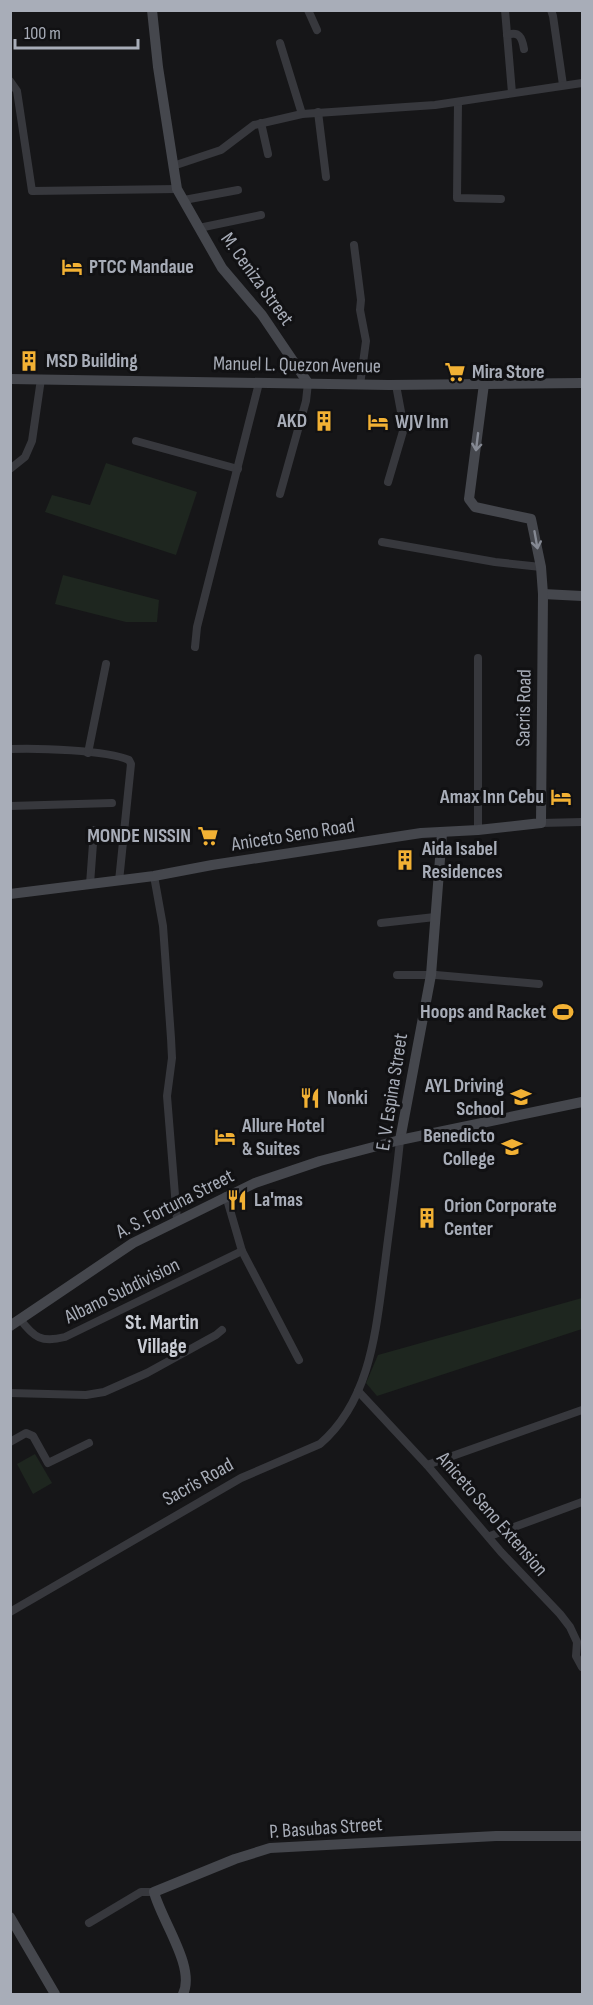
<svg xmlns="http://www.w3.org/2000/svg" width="593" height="2005" font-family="'Sofia Sans Condensed',sans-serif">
	<rect width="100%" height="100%" fill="#161618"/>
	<!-- green -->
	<g fill="#1e261f">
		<path d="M 106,463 L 197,492 L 176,555 L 45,512 L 52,495 L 90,505 Z"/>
		<path d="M 63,575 L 159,600 L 157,622 L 126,622 L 55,604 Z"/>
		<path d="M 582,1298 L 582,1329 L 377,1396 L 366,1383 L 378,1355 Z"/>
		<path d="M 35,1454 L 52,1483 L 33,1494 L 17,1464 Z"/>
	</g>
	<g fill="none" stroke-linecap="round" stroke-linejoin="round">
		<!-- street -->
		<g stroke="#37383d" stroke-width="8">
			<path d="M 308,10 L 317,30"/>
			<path d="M 505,10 L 512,93"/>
			<path d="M 551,10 L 553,16 L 563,85"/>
			<path d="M 507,35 C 519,31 522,37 524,49"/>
			<path d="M 280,43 L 302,114"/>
			<path d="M 10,81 L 17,91 L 32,191 L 177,189"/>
			<path d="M 458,102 L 457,198 L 501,199"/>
			<path d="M 318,112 L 326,177"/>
			<path d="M 261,123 L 268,154"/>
			<path d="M 173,166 L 221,150 L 254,125 L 302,114 L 435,105 L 582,83"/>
			<path d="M 184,200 L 238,190"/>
			<path d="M 199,228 L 261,215"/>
			<path d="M 354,245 L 361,300 L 360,310 L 366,341 L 360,385"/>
			<path d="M 136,441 L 238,469"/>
			<path d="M 10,469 L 25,457 L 32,441 L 41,379"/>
			<path d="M 388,482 L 404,428 L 396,385"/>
			<path d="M 280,494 L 306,401 L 308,383"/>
			<path d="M 382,542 L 495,562 L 541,567"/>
			<path d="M 195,647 L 197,627 L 259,383"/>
			<path d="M 478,658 L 478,830"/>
			<path d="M 10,749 C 38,748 106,750 129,760 L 131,764 L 119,881"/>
			<path d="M 88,753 L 106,664"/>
			<path d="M 10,806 L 112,803"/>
			<path d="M 541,823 L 582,822"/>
			<path d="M 154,876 L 163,926 L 171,1038 L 172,1058 L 167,1096 L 177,1220"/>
			<path d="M 90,884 L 94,830"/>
			<path d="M 381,923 L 435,917"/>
			<path d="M 397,975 L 436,975 L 539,984"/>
			<path d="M 226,1196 L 242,1251 L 299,1360"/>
			<path d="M 20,1319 C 34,1338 42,1343 65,1337 L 242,1251"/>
			<path d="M 358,1391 L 427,1465 L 501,1552 L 560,1614 L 570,1627 L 577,1642 L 576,1656 L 582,1667"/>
			<path d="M 10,1393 L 86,1395 L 104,1392 L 147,1373 L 216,1335 L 222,1330"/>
			<path d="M 10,1442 L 26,1433 L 33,1436 L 48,1463 L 89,1443"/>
			<path d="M 427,1465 L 582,1410"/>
			<path d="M 490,1536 L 582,1502"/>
			<path d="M 10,1612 L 241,1478 L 320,1444 C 372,1399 376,1327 385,1263 C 390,1222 396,1182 400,1140"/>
			<path d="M 89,1923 L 141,1892 L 154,1892"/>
		</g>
		<!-- secondary -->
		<g stroke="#45474d" stroke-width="10">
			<path d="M 152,10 L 158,67 L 177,189 L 222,268 L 262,315 L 308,383"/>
			<path d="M 10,379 L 389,385 L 582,383"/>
			<path d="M 543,594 L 582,596"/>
			<path d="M 10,894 L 154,876 L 212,865 L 421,833 L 478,830 L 541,823 L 543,594 L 541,567 L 531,519 L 475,507 L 469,499 L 484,384"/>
			<path d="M 400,1140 L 431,975 L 442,833"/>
			<path d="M 10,1326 L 133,1243 L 255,1183 L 320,1161 L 400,1140 L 582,1102"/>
			<path d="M 10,1917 L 55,1994"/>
			<path d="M 183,1994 C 196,1967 161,1920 154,1892 L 235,1859 L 270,1848 L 496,1836 L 582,1836"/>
		</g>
	</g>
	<!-- one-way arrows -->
	<defs><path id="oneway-shaft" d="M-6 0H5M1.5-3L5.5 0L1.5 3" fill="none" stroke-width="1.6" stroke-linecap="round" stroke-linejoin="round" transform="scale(1.5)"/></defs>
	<g stroke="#858993">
		<use href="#oneway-shaft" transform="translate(477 442) rotate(97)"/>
		<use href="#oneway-shaft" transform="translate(536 540) rotate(80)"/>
	</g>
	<!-- icons -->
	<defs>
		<g id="hotel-bare" transform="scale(1.62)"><path d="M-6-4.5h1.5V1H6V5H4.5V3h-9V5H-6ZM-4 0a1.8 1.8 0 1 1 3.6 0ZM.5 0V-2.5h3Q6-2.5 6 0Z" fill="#f2b134" stroke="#111113" stroke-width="2.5" paint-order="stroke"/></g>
		<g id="building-bare" transform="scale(1.62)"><path d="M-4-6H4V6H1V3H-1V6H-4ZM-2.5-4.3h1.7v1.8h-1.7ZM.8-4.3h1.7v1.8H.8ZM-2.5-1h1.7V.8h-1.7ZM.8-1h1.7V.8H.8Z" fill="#f2b134" stroke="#111113" stroke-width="2.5" paint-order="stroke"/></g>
		<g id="supermarket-bare" transform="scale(1.62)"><path d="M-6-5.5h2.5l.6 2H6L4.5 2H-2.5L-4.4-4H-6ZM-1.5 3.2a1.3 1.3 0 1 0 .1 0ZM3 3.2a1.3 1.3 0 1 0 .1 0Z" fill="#f2b134" stroke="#111113" stroke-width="2.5" paint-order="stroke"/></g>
		<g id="stadium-bare" transform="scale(1.62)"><path d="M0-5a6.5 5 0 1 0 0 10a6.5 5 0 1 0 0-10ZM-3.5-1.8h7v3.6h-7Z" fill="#f2b134" stroke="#111113" stroke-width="2.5" paint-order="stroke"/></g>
		<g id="school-bare" transform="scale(1.62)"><path d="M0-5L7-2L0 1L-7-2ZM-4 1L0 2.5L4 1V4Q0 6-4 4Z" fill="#f2b134" stroke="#111113" stroke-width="2.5" paint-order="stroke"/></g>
		<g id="restaurant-bare" transform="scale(1.62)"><path d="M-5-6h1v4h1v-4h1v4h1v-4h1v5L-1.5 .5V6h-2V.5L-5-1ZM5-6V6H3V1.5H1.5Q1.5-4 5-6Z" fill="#f2b134" stroke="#111113" stroke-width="2.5" paint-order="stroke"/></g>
		<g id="university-bare" transform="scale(1.62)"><path d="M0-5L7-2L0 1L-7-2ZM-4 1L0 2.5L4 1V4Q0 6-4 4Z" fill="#f2b134" stroke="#111113" stroke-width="2.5" paint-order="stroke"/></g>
	</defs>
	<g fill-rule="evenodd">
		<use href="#hotel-bare" x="72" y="267"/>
		<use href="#building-bare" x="29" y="361"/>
		<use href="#supermarket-bare" x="455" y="372"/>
		<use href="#building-bare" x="324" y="421"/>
		<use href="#hotel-bare" x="378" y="422"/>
		<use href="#hotel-bare" x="561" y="797"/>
		<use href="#supermarket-bare" x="208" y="836"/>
		<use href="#building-bare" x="405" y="860"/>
		<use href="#stadium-bare" x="563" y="1012"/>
		<use href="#school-bare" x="521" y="1097"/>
		<use href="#restaurant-bare" x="310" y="1098"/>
		<use href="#hotel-bare" x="225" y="1137"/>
		<use href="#university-bare" x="512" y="1147"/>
		<use href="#restaurant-bare" x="237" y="1200"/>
		<use href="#building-bare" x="427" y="1218"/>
	</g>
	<g text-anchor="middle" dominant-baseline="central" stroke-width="6" stroke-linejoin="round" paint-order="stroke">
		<!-- poi labels -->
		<g font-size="20" font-weight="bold" fill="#a8adb8" stroke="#111113" text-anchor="start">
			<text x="89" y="267">PTCC Mandaue</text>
			<text x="46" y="361">MSD Building</text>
			<text x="472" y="372">Mira Store</text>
			<text x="307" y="421" text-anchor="end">AKD</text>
			<text x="395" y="422">WJV Inn</text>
			<text x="544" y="797" text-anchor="end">Amax Inn Cebu</text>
			<text x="191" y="836" text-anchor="end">MONDE NISSIN</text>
			<text x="422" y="849">Aida Isabel<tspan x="422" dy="23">Residences</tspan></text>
			<text x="546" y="1012" text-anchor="end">Hoops and Racket</text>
			<text x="504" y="1086" text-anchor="end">AYL Driving<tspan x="504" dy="23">School</tspan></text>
			<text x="327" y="1098">Nonki</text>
			<text x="242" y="1126">Allure Hotel<tspan x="242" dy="23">&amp; Suites</tspan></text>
			<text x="495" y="1136" text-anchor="end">Benedicto<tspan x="495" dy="23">College</tspan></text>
			<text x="254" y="1200">La'mas</text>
			<text x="444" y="1206">Orion Corporate<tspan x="444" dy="23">Center</tspan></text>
		</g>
		<!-- street labels -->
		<g font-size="20" fill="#a8adb8" stroke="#111113">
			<text transform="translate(257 279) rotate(54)">M. Ceniza Street</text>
			<text transform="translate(297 365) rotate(1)">Manuel L. Quezon Avenue</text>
			<text transform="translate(524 708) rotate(-89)">Sacris Road</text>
			<text transform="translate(293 835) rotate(-9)">Aniceto Seno Road</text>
			<text transform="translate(392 1092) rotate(-81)">E. V. Espina Street</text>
			<text transform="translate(175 1204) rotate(-27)">A. S. Fortuna Street</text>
			<text transform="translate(122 1291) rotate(-26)">Albano Subdivision</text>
			<text transform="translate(198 1482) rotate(-29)">Sacris Road</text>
			<text transform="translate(492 1514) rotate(49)">Aniceto Seno Extension</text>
			<text transform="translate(326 1828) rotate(-4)">P. Basubas Street</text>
		</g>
		<!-- neighbourhood labels -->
		<g font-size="21" font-weight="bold" fill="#c9ccd4" stroke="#111113">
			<text x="162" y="1322">St. Martin<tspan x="162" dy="24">Village</tspan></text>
		</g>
	</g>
	<!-- border -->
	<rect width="593" height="2005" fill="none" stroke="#a8adb8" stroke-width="24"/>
	<!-- scale -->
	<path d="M15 39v9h123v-9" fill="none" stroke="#a8adb8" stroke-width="3"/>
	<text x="24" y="39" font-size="18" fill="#a8adb8" stroke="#111113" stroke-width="4.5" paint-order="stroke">100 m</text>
</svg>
